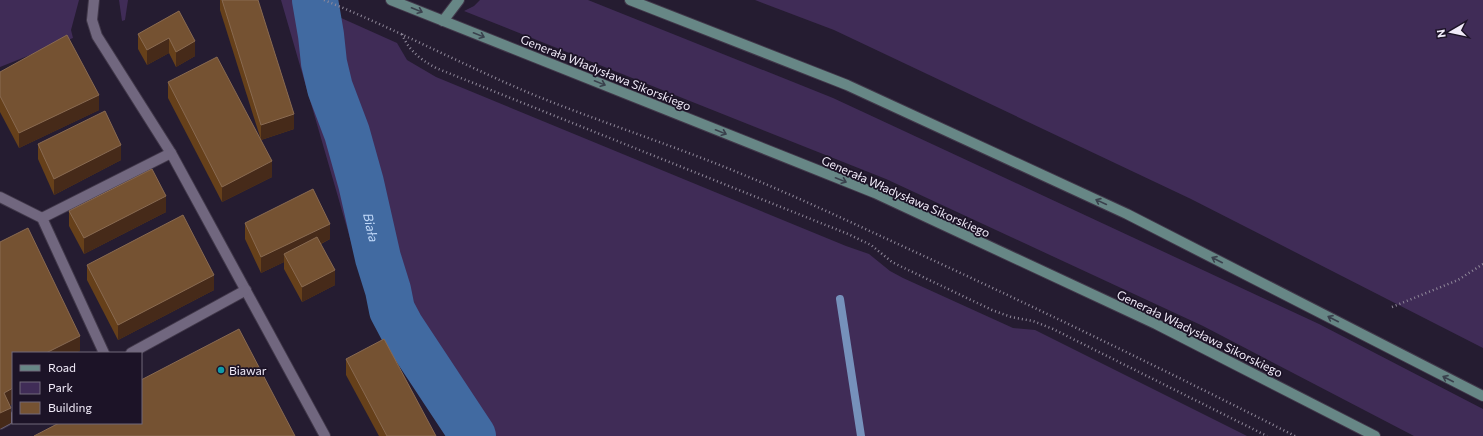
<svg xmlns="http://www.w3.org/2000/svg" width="1483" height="436" font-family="Commissioner,sans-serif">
	<rect width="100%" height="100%" fill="#251c31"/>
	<!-- green -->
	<g fill="#402c57">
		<path d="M 0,0 L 79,0 L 71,30 L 73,38 L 0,67 Z"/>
		<path d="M 119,0 L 128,0 L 125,20 L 122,21 Z"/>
		<path d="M 281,0 L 301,0 L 397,43 L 407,60 L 436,77 L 846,246 L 869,254 L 890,271 L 903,278 L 1013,328 L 1035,330 L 1247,436 L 451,436 L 365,290 Z"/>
		<path d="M 480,0 L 588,0 L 833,98 L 1319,324 L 1483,409 L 1483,436 L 1414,436 L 1203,326 L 886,179 L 464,11 L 474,6 Z"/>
		<path d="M 755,0 L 1483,0 L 1483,348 L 1191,199 L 834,30 Z"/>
	</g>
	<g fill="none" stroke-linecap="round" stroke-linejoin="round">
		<!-- stream -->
		<path stroke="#7691bb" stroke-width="8" d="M 840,299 L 861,436"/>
		<!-- river -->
		<path stroke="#416aa1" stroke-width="46" id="s1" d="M 315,0 L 321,35 L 324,63 L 330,88 L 347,133 L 361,183 L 378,258 L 388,290 L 392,310 L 401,327 L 473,436"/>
		<!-- lane casing -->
		<g stroke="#41384a" stroke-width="12">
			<g id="lane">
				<path d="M 94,0 L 92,20 L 97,36 L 171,153 L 325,436"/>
				<path d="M 0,197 L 42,218 L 104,353"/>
				<path d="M 42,218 L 171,153"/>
				<path d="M 131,353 L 246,290"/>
				<path d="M 0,424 L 13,417"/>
			</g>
		</g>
		<!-- secondary casing -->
		<g stroke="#41384a" stroke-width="12">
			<g id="secondary">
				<path d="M 391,0 L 875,193 L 1156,324 L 1375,436"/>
				<path d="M 630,0 L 847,85 L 1127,214 L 1483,396"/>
				<path d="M 443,21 L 459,0"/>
			</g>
		</g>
		<!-- path -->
		<g stroke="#918a9b" stroke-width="2.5" stroke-dasharray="1 3" stroke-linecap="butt">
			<path d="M 324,0 C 395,29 463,65 534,95 C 603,123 675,146 744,175 C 797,197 848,221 900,245 C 1033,306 1165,370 1295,436"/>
			<path d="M 402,34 C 409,51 420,59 436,68 L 848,234 L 871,245 L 892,262 L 902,267 L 992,310 L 1011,317 L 1033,321 L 1053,329 L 1267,436"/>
			<path d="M 1392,307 L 1458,280 L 1483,264"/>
		</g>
		<!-- lane -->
		<use href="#lane" stroke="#71677f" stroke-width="10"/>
		<!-- secondary -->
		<use href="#secondary" stroke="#678786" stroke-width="10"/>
	</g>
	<!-- wall -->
	<g fill="#66401a">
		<path d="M 220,0 L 258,0 L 294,129 L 261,140 L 220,10 Z"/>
		<path d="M 179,11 L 195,56 L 176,67 L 169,53 L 147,65 L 138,49 L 138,34 Z"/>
		<path d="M 0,72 L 99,110 L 19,148 L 0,112 Z"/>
		<path d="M 168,82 L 272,177 L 222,202 L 168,98 Z"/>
		<path d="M 38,144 L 121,160 L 54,195 L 38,159 Z"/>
		<path d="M 69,211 L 166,212 L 84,254 L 69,226 Z"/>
		<path d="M 245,223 L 330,239 L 321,244 L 335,285 L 302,302 L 284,269 L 284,262 L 261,273 L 245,239 Z"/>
		<path d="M 87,265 L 214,290 L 118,340 L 87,280 Z"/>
		<path d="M 346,359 L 436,436 L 379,436 L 346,375 Z"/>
	</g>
	<!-- shaded-wall -->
	<g fill="#462a19">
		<path d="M 169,38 L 169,53 L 147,65 L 147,50 Z"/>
		<path d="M 195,41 L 195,56 L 176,67 L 176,52 Z"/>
		<path d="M 99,95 L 99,110 L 19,148 L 19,133 Z"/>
		<path d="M 294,114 L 294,129 L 261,140 L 261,125 Z"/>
		<path d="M 121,145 L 121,160 L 54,195 L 54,179 Z"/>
		<path d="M 272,161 L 272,177 L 222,202 L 222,187 Z"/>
		<path d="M 166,196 L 166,212 L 84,254 L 84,238 Z"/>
		<path d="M 330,224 L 330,239 L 287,260 L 284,254 L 284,262 L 261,273 L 261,257 Z"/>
		<path d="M 335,270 L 335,285 L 302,302 L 302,287 Z"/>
		<path d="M 214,275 L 214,290 L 118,340 L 118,325 Z"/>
		<path d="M 80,336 L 80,351 L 76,353 L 46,353 Z"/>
		<path d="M 13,388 L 13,404 L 4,408 L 4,393 Z"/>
		<path d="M 11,408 L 11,423 L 0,429 L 0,413 Z"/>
	</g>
	<!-- building -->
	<g fill="#755232" stroke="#896a51">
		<path d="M 222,0 L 258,0 L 294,114 L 261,125 Z"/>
		<path d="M 179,11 L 195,41 L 176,52 L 169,38 L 147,50 L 138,34 Z"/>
		<path d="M 67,35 L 99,95 L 19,133 L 0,96 L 0,72 Z"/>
		<path d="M 217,57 L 272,161 L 222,187 L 168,82 Z"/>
		<path d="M 105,111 L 121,145 L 54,179 L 38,144 Z"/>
		<path d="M 152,169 L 166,196 L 84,238 L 69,211 Z"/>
		<path d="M 313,189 L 330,224 L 261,257 L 245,223 Z"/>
		<path d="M 183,215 L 214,275 L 118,325 L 87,265 Z"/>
		<path d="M 28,228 L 80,336 L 46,353 L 13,353 L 13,388 L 4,393 L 11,408 L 0,413 L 0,242 Z"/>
		<path d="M 317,237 L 335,270 L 302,287 L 284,254 Z"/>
		<path d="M 239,329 L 295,436 L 34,436 L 59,423 L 141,423 L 141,380 Z"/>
		<path d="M 384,339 L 436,436 L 387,436 L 346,359 Z"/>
	</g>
	<!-- one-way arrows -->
	<defs><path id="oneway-shaft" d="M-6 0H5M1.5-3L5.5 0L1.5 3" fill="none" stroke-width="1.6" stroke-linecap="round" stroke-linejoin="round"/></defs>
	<g stroke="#3a414d">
		<use href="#oneway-shaft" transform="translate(417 10) rotate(22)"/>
		<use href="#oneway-shaft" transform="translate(479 35) rotate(22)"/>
		<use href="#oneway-shaft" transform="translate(600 83) rotate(22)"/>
		<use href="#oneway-shaft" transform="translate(721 132) rotate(22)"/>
		<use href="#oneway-shaft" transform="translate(841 180) rotate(22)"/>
		<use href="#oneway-shaft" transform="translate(1101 202) rotate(-155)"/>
		<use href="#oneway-shaft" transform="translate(1217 260) rotate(-153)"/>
		<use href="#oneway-shaft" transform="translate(1333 319) rotate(-153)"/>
		<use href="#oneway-shaft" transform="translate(1448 379) rotate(-153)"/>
	</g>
	<!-- markers -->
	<circle fill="#0f9aa8" stroke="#1c1327" stroke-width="1.5" cx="221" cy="370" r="4"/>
	<g text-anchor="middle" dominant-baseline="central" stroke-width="3.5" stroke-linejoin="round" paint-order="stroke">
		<!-- street labels -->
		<g font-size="12" fill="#f1ebf9" stroke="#1c1327">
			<text transform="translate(606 72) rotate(22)">Generała Władysława Sikorskiego</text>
			<text transform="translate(906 196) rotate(24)">Generała Władysława Sikorskiego</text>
			<text transform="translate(1200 333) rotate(26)">Generała Władysława Sikorskiego</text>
		</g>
		<!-- poi labels -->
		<g font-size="12" fill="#f1ebf9" stroke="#1c1327" text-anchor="start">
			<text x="229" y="370">Biawar</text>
		</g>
		<!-- water labels -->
		<g font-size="13" font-style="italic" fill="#c0d8f8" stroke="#1c1327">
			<text stroke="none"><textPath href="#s1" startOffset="235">Biała</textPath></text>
		</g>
	</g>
	<!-- legend -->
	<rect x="12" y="352" width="130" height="72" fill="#1c1327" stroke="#71697b"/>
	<rect x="20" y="365" width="20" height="6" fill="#678786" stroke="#71697b"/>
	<text x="48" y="372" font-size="12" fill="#f1ebf9">Road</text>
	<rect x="20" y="382" width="20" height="12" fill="#402c57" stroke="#71697b"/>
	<text x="48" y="392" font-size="12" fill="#f1ebf9">Park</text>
	<rect x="20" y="402" width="20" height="12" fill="#755232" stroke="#71697b"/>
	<text x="48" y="412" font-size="12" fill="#f1ebf9">Building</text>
	<!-- north arrow -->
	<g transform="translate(1451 32) rotate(261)" stroke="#1c1327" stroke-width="3" paint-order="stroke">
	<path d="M0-3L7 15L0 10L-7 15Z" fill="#f1ebf9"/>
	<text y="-6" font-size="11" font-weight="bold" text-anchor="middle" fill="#f1ebf9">N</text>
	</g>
</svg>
